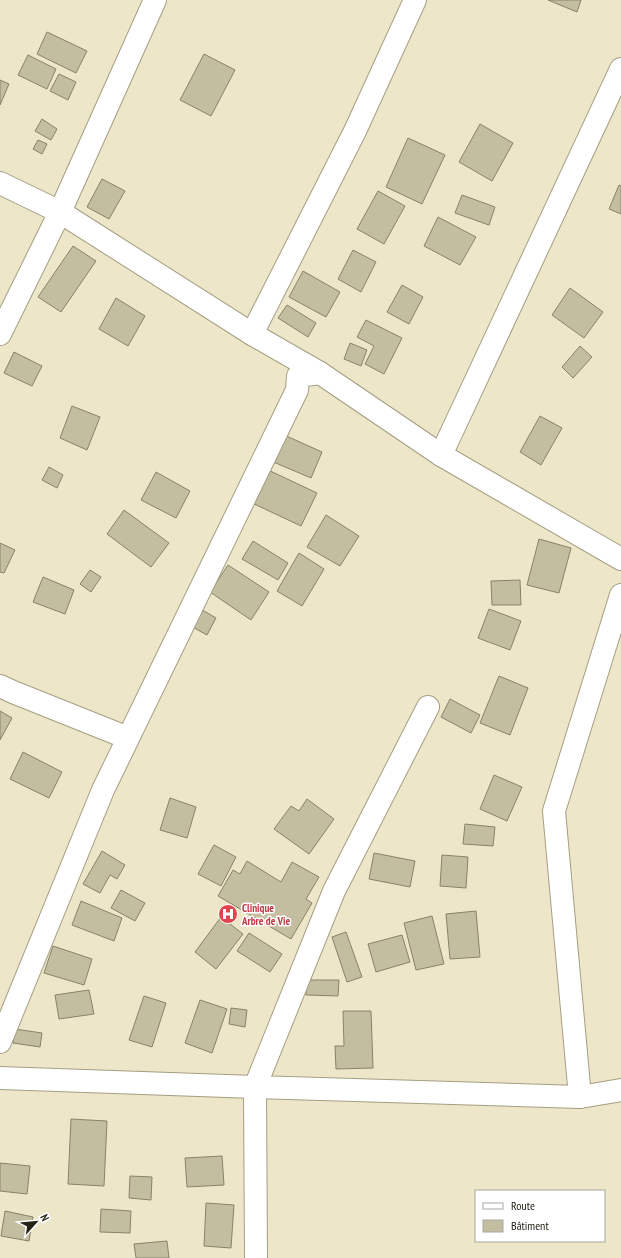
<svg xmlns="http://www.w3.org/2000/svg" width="621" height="1258" font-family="'PT Sans Narrow',sans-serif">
	<rect width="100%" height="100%" fill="#ede6c9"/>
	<!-- building -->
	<g fill="#c4bea1" stroke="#898268">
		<path d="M 548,0 L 581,0 L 577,12 Z"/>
		<path d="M 47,32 L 87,51 L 76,73 L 37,54 Z"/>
		<path d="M 204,54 L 235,70 L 211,116 L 180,100 Z"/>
		<path d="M 28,55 L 56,69 L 47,89 L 18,75 Z"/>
		<path d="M 59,74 L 76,82 L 68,100 L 50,91 Z"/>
		<path d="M 0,80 L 9,84 L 0,105 Z"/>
		<path d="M 42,119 L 57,129 L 51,140 L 35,131 Z"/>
		<path d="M 480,124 L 513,143 L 492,181 L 459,162 Z"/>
		<path d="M 408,138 L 445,155 L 422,204 L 386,187 Z"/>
		<path d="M 38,140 L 47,144 L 42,154 L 33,149 Z"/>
		<path d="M 102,179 L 125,191 L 109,219 L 87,207 Z"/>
		<path d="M 619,185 L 621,186 L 621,214 L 609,209 Z"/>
		<path d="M 378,191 L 405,206 L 384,244 L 357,229 Z"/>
		<path d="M 462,195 L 495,207 L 489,225 L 455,213 Z"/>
		<path d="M 438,217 L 476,237 L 460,265 L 424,246 Z"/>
		<path d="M 73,246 L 96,261 L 61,312 L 38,297 Z"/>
		<path d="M 353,250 L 376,262 L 361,292 L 338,279 Z"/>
		<path d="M 303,271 L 340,292 L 326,317 L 289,297 Z"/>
		<path d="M 402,285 L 423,297 L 409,324 L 387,312 Z"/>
		<path d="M 570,288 L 603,312 L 584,338 L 552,315 Z"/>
		<path d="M 116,298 L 145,316 L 128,346 L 99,329 Z"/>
		<path d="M 287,305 L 316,323 L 308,337 L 278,318 Z"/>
		<path d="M 366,320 L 402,338 L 384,374 L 365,364 L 374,346 L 357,337 Z"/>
		<path d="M 350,343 L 367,350 L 361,366 L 344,359 Z"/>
		<path d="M 580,346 L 592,357 L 573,378 L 562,367 Z"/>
		<path d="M 14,352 L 42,366 L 32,386 L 4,373 Z"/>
		<path d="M 72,406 L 100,417 L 87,450 L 60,438 Z"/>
		<path d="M 540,416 L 562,428 L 541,465 L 520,452 Z"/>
		<path d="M 282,434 L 322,452 L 311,478 L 271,461 Z"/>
		<path d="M 49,467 L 63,475 L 57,488 L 42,480 Z"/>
		<path d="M 266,469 L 317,493 L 301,526 L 250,502 Z"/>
		<path d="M 156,472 L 190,491 L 176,518 L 141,500 Z"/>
		<path d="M 124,510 L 169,543 L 151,567 L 107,534 Z"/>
		<path d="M 326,515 L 359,536 L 340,566 L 307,547 Z"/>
		<path d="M 539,539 L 571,548 L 559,593 L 527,585 Z"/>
		<path d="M 253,541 L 288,563 L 278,580 L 242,559 Z"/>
		<path d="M 0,543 L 15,550 L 4,573 L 0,572 Z"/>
		<path d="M 299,553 L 324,569 L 302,606 L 277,591 Z"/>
		<path d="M 228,565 L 269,592 L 251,620 L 210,592 Z"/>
		<path d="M 90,570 L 101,577 L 91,592 L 80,584 Z"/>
		<path d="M 43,577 L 74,590 L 65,614 L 33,602 Z"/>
		<path d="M 520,580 L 521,605 L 492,605 L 491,581 Z"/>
		<path d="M 199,608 L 216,618 L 207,635 L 189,625 Z"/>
		<path d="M 489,609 L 521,621 L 510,650 L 478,638 Z"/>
		<path d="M 499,676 L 528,688 L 510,735 L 480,723 Z"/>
		<path d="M 450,699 L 480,715 L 471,733 L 441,717 Z"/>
		<path d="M 0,711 L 12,718 L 0,740 Z"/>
		<path d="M 23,752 L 62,772 L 49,798 L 10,779 Z"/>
		<path d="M 494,775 L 522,787 L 507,821 L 480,809 Z"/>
		<path d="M 170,798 L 196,807 L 187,838 L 160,830 Z"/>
		<path d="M 307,799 L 334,819 L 309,854 L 274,829 L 291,806 L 299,811 Z"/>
		<path d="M 465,824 L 495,827 L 493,846 L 463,844 Z"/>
		<path d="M 214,845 L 236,857 L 221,886 L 198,874 Z"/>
		<path d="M 102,851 L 125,865 L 117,879 L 110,875 L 100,893 L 83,884 Z"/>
		<path d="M 374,853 L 415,861 L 410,887 L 369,879 Z"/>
		<path d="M 442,855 L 468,857 L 466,888 L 440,886 Z"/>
		<path d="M 247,861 L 281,882 L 292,862 L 319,877 L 306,899 L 312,903 L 291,939 L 218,896 L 233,870 L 240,874 Z"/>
		<path d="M 121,890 L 145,903 L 135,921 L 111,908 Z"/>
		<path d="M 81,901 L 122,918 L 114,941 L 72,925 Z"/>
		<path d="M 476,911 L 480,957 L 450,959 L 446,914 Z"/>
		<path d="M 432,916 L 444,964 L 416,970 L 404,923 Z"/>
		<path d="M 221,917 L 243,934 L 216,969 L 195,952 Z"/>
		<path d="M 346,932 L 362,977 L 347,982 L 332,937 Z"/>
		<path d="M 249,933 L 282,954 L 270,972 L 237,951 Z"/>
		<path d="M 402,935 L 410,962 L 376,972 L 368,944 Z"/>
		<path d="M 53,946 L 92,959 L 84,985 L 44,973 Z"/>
		<path d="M 306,980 L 339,980 L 338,996 L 306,995 Z"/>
		<path d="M 89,990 L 94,1014 L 59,1019 L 55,995 Z"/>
		<path d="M 144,996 L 166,1003 L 152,1047 L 129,1040 Z"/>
		<path d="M 200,1000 L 227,1009 L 212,1053 L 185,1043 Z"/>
		<path d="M 231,1008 L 247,1010 L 245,1027 L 229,1024 Z"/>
		<path d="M 343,1011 L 371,1011 L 373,1068 L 336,1069 L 335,1046 L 344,1046 Z"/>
		<path d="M 15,1029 L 42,1033 L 40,1047 L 13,1043 Z"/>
		<path d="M 71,1119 L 107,1121 L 104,1186 L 68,1184 Z"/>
		<path d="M 222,1156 L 224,1185 L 187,1187 L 185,1158 Z"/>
		<path d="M 0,1163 L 30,1166 L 27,1194 L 0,1191 Z"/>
		<path d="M 130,1176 L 152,1177 L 151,1200 L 129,1198 Z"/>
		<path d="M 206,1203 L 234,1205 L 231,1248 L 204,1246 Z"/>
		<path d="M 101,1209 L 131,1211 L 130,1233 L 100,1232 Z"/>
		<path d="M 5,1211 L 33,1217 L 29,1241 L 1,1236 Z"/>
		<path d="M 167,1241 L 169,1258 L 136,1258 L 134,1244 Z"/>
	</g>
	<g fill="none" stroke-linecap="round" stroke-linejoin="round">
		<!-- minor casing -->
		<g stroke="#a49e82" stroke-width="24">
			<g id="minor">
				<path d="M 0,183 L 60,212 L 252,334 L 320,373 L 441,455 L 621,559"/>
				<path d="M 0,334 L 60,212 L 155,0"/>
				<path d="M 252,334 L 355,131 L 415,0"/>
				<path d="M 441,455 L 621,69"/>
				<path d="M 0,686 L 13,692 L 128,738"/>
				<path d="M 0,1042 L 103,790 L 297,390 L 298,376 L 320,373"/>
				<path d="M 0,1078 L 255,1087 L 580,1097 L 621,1090"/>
				<path d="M 580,1097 L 554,811 L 621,595"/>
				<path d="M 256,1258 L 255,1087 L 334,891 L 428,707"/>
			</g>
		</g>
		<!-- minor -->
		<use href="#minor" stroke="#fff" stroke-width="22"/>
	</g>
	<!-- icons -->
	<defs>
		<g id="hospital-disc" transform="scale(1)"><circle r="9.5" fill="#e0444e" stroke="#fff"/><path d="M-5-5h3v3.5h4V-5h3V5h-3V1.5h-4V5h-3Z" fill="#fff"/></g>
	</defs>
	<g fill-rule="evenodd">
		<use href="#hospital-disc" x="228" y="914"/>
	</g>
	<g text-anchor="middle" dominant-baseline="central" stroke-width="3" stroke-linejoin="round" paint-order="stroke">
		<!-- health labels -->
		<g font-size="11" font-weight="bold" fill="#be3a42" stroke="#fff" text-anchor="start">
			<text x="242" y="908">Clinique<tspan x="242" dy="13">Arbre de Vie</tspan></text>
		</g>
	</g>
	<!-- legend -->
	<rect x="475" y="1190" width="130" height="52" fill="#ffffff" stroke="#a8a7a2"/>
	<rect x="483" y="1203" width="20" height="6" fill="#ffffff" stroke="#a8a7a2"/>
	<text x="511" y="1210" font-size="12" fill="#252217">Route</text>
	<rect x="483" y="1220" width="20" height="12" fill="#c4bea1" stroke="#a8a7a2"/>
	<text x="511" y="1230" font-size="12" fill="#252217">Bâtiment</text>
	<!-- north arrow -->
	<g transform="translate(36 1222) rotate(63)" stroke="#ffffff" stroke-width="3" paint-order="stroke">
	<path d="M0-3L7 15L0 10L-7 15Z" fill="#252217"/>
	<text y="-6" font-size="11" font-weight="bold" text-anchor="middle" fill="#252217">N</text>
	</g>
</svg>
